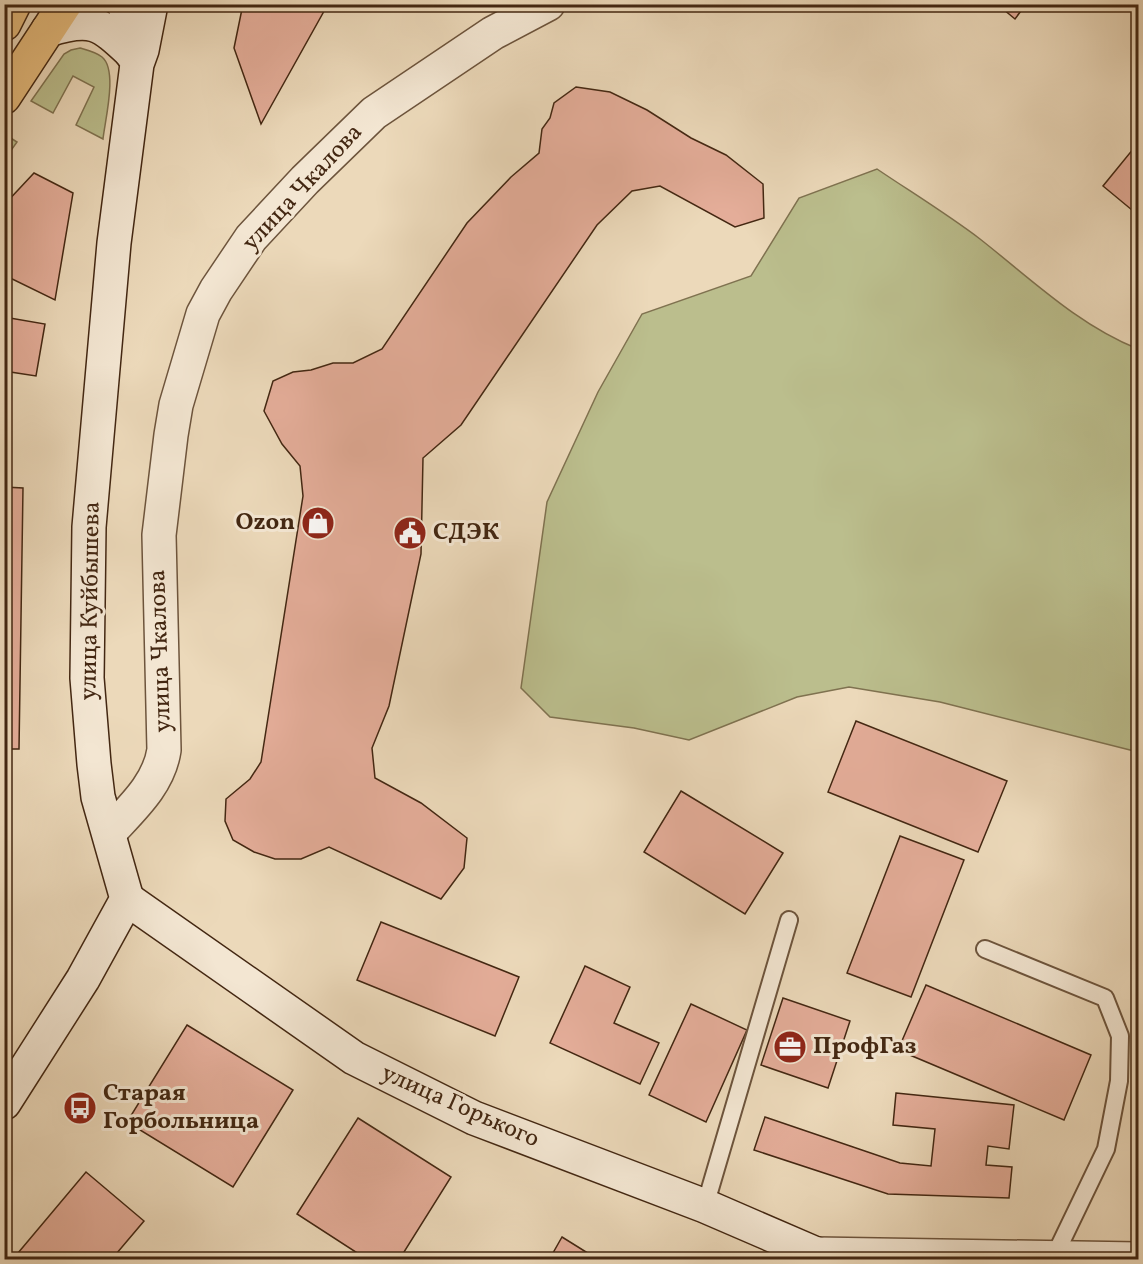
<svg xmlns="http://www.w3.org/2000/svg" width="1143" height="1264" font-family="Vollkorn,serif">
	<rect width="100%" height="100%" fill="#ecd9ba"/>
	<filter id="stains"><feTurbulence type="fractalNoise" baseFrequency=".00333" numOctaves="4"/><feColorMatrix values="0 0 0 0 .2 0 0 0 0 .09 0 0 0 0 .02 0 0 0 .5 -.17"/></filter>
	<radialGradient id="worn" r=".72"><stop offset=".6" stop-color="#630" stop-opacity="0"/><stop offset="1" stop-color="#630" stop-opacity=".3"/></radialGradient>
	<!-- green -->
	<g fill="#bbbe8d" stroke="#7f7250" stroke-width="1.5">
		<path d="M 80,48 C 87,50 96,52 102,57 C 118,70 105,120 103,139 L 76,125 L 94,87 L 73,76 L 53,113 L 31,101 L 64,54 L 71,50 Z"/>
		<path d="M 6,135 L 17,142 L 5,159 L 5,138 Z"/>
		<path d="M 877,169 C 911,192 947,214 980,239 C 1031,279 1078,325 1138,349 L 1138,752 L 940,702 L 849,687 L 797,697 L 689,740 L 634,728 L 550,717 L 521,688 L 547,502 L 598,392 L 642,314 L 751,276 L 799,198 Z"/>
	</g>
	<!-- building -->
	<g fill="#e4ad99" stroke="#432712" stroke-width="1.5">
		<path d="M 243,4 L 328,4 L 261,124 L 234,48 Z"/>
		<path d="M 997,4 L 1026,4 L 1015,19 Z"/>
		<path d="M 576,87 L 610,92 L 647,110 L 691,138 L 726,155 L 763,184 L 764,218 L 735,227 L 660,186 L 632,191 L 597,225 L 461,425 L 423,458 L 421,554 L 389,706 L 372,748 L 375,778 L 421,803 L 467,838 L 464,868 L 441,899 L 329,847 L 301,859 L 275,859 L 254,852 L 233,840 L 225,821 L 226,799 L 250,779 L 261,762 L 303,496 L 300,466 L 282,444 L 264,411 L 273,381 L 293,372 L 311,370 L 333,363 L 353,363 L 382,349 L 467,223 L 511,177 L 539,153 L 542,129 L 550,118 L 554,103 Z"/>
		<path d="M 1138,143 L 1138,215 L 1103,186 Z"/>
		<path d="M 34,173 L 73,193 L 55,300 L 4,275 L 4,205 Z"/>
		<path d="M 4,317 L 45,324 L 36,376 L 4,371 Z"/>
		<path d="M 4,487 L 23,488 L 19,749 L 4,749 Z"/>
		<path d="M 856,721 L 1007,781 L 978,852 L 828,792 Z"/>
		<path d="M 681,791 L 783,853 L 745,914 L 644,852 Z"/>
		<path d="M 900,836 L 964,860 L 911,997 L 847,973 Z"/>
		<path d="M 381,922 L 519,977 L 495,1036 L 357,980 Z"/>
		<path d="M 585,966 L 630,987 L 614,1023 L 659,1043 L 640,1084 L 550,1043 Z"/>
		<path d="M 926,985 L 1091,1055 L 1064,1120 L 898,1050 Z"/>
		<path d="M 783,998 L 850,1021 L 828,1088 L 761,1065 Z"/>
		<path d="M 691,1004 L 747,1030 L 706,1122 L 649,1095 Z"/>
		<path d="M 187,1025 L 293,1090 L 233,1187 L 127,1122 Z"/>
		<path d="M 896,1093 L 1014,1105 L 1009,1149 L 988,1146 L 986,1165 L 1012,1167 L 1009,1198 L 888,1194 L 754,1150 L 765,1117 L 900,1163 L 931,1166 L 935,1129 L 893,1125 Z"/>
		<path d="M 358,1118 L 451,1177 L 399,1260 L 368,1260 L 297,1214 Z"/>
		<path d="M 86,1172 L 144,1221 L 111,1260 L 25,1260 L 18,1253 Z"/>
		<path d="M 562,1237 L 599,1260 L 549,1260 Z"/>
	</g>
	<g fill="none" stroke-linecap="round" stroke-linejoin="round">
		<!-- service casing -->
		<g stroke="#6d543c" stroke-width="20">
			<g id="service">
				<path d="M 985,949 L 1105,998 L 1120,1036 L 1119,1081 L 1106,1149 L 1054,1257"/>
				<path d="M 705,1206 L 789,920"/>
			</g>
		</g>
		<!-- minor casing -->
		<g stroke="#6d543c" stroke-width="36">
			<path id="minor" d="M 816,1254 L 1138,1259"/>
		</g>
		<!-- tertiary casing -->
		<g stroke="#6d543c" stroke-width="36">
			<path id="tertiary" d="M 109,833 C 132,808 159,784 164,750 L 159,535 L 171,435 L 176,405 L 203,314 L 216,290 L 251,238 L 305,180 L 374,113 L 493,33 L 548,4"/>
		</g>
		<!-- secondary casing -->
		<g stroke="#432712" stroke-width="36">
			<g id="secondary">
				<path d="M 125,4 L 132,54"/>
				<path d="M 48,30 C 92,16 100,23 132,53"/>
				<path d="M 127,899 L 354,1058 L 474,1118 L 705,1206 L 816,1254 L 822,1260"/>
				<path d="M 4,1103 L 83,979 L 127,899 L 98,797 L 94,764 L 87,678 L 89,527 L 114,243 L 137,64 L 142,50 L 151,4"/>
			</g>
		</g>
		<!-- primary casing -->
		<g stroke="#432712" stroke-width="36">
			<g id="primary">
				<path d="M 4,24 L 14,4"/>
				<path d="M 4,97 L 65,4"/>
			</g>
		</g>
		<!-- service -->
		<use href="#service" stroke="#f3e6d2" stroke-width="16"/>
		<!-- minor -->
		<use href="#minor" stroke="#f3e6d2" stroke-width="33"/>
		<!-- tertiary -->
		<use href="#tertiary" stroke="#f3e6d2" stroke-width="33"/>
		<!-- secondary -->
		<use href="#secondary" stroke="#f3e6d2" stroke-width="33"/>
		<!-- primary -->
		<use href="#primary" stroke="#e6bc7d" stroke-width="33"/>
	</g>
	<!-- icons -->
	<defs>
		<g id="shop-disc" transform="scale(1.725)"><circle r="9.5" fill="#8f2418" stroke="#f3e6d2"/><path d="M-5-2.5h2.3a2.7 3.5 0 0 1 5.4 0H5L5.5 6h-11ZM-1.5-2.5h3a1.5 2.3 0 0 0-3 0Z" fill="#fff"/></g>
		<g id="civic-disc" transform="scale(1.725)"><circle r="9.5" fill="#8f2418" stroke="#f3e6d2"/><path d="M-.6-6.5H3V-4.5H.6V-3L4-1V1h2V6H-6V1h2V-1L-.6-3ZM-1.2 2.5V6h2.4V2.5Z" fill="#fff"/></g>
		<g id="office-disc" transform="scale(1.725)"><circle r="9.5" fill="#8f2418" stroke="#f3e6d2"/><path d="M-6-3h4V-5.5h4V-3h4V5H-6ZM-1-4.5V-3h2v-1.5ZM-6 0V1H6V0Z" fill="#fff"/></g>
		<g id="bus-disc" transform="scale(1.725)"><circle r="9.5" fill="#8f2418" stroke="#f3e6d2"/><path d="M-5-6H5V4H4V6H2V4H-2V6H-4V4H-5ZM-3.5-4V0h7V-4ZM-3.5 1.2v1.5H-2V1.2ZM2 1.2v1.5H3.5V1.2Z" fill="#fff"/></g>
	</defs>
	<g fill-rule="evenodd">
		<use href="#shop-disc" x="318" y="523"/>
		<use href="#civic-disc" x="410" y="533"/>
		<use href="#office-disc" x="790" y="1047"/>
		<use href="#bus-disc" x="80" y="1108"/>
	</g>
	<g text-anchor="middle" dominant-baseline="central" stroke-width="6" stroke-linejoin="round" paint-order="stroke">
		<!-- street labels -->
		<g font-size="24" fill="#432712" stroke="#f3e6d2">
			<text transform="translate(303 188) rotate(-47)">улица Чкалова</text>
			<text transform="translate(91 601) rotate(-89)">улица Куйбышева</text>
			<text transform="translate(161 651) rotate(-92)">улица Чкалова</text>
			<text transform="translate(460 1107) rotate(24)">улица Горького</text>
		</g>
		<!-- poi labels -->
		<g font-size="24" font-weight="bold" fill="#432712" stroke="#f3e6d2" text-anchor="start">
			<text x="295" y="523" text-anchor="end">Ozon</text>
			<text x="433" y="533">СДЭК</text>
			<text x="813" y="1047">ПрофГаз</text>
			<text x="103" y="1094">Старая<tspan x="103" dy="28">Горбольница</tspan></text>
		</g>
	</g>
	<!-- margin -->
	<rect width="1143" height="1264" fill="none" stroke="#ecd9ba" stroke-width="24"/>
	<rect x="6" y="6" width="1131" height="1252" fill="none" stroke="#432712" stroke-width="3"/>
	<rect x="12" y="12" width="1119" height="1240" fill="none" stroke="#432712" stroke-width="1.5"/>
	<rect width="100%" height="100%" filter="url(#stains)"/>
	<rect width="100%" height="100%" fill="url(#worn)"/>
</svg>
